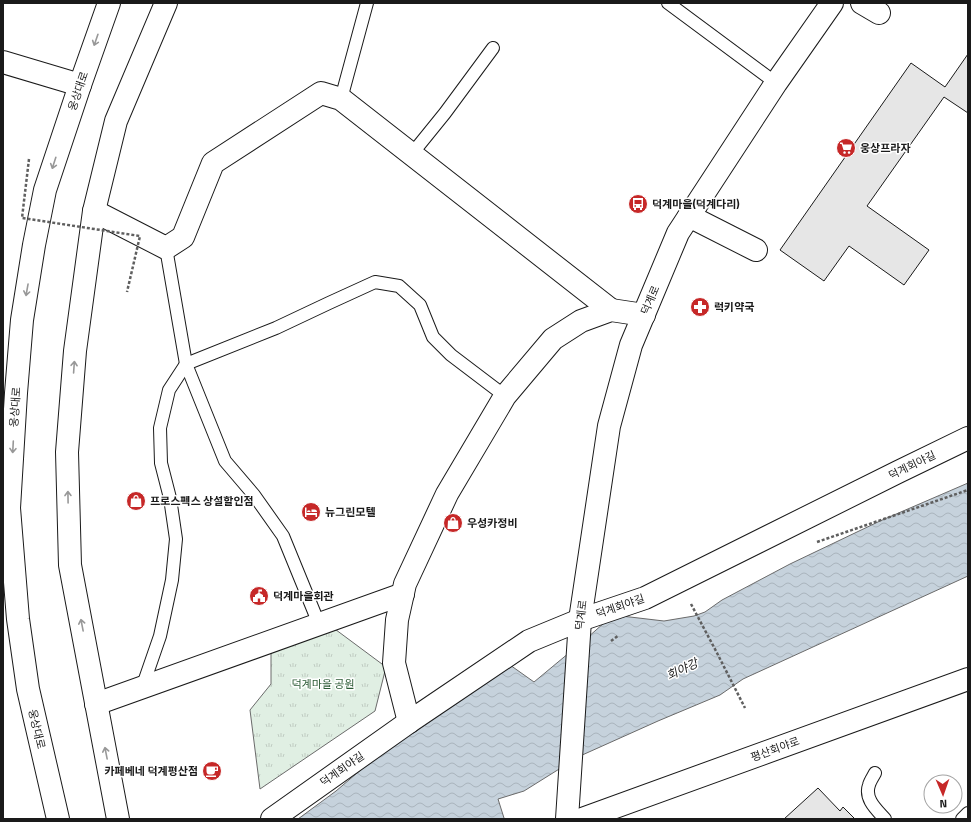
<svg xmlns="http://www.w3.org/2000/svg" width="971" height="822" font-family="'Titillium Web','Noto Sans KR',sans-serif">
	<defs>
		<pattern id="grass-tufts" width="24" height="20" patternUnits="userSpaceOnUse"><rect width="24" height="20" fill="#e0efe3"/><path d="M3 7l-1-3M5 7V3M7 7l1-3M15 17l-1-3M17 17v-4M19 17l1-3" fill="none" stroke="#c0ccc2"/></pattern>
		<pattern id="water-waves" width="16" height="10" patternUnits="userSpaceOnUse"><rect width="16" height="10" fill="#c6d2dc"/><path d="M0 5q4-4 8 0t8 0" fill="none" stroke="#aab4bc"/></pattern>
	</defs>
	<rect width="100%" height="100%" fill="#fff"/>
	<!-- grass -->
	<path fill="url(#grass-tufts)" stroke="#6a6a6a" d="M 320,618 L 386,667 L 375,711 L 260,789 L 250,710 L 271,684 L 271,634 Z"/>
	<!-- water -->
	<path fill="url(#water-waves)" stroke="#6a6a6a" d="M 968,483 L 968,576 L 743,679 L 720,695 L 658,721 L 580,756 L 524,791 L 498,799 L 504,818 L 503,819 L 298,819 L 336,791 L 384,750 L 510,665 L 534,682 L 587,638 L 613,615 L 664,621 L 694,616 L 705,612 L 722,600 L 790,564 L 880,521 Z"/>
	<!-- building -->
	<g fill="#e6e6e6" stroke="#1a1a1a">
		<path d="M 968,54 L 968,113 L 944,97 L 867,206 L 929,250 L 904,285 L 849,246 L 824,281 L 780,250 L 911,63 L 945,87 Z"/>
		<path d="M 818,788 L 840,811 L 843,807 L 855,819 L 784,819 Z"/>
	</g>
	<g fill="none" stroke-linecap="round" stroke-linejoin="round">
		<!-- service casing -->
		<g stroke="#1a1a1a" stroke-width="14">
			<g id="service">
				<path d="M 668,3 L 776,83"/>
				<path d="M 341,99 L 367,3"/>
				<path d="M 411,155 L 445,113 L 493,48"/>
				<path d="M 166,248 L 186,364 L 225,461 L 254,495 L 283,536 L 319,624"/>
				<path d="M 142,688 L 160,636 L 172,580 L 176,539 L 170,498 L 161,463 L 160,428 L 169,390 L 186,364 L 276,328 L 329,303 L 375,282 L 399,286 L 420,305 L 433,337 L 451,355 L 505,396"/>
				<path d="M 875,773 C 873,777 870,781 869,785 C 864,799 877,810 885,819"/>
				<path d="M 962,819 L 968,813"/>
			</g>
		</g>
		<!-- minor casing -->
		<g stroke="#1a1a1a" stroke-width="24">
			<g id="minor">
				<path d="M 862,3 L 879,13"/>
				<path d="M 3,62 L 80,85"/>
				<path d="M 94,211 L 166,248 L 183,237 L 213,163 L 321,93 L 341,99 L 611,310"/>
				<path d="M 689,216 L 756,250"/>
				<path d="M 96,704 L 403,594"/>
				<path d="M 409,722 L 394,663 L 397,620 L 405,584 L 447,494 L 505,396 L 553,339 L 581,321 L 611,310 L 644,315"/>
				<path d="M 272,819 L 409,722 L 529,641 L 580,620 L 645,598 L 898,472 L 968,438"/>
				<path d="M 582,819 L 968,679"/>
			</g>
		</g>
		<!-- tertiary casing -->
		<g stroke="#1a1a1a" stroke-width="24">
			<path id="tertiary" d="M 567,819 L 580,620 L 609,426 L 631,345 L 678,233 L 776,83 L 832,3"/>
		</g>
		<!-- secondary casing -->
		<g stroke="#1a1a1a" stroke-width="24">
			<g id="secondary">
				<path d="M 58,819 L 28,689 L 18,619 L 9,508 L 16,393 L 22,320 L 34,245 L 45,190 L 80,85 L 109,3"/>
				<path d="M 118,819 L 70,565 L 67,452 L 75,351 L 94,211 L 116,121 L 166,3"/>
			</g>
		</g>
		<!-- path -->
		<g stroke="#5f5f5f" stroke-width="2.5" stroke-dasharray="3 2" stroke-linecap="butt">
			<path d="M 817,542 L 968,490"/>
			<path d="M 691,604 L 716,651 L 745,708"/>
			<path d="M 611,641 L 619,635"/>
		</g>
		<!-- service -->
		<use href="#service" stroke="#fff" stroke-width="12"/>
		<!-- minor -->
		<use href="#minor" stroke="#fff" stroke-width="22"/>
		<!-- tertiary -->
		<use href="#tertiary" stroke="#fff" stroke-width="22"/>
		<!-- secondary -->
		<use href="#secondary" stroke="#fff" stroke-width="22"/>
		<!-- path-bridge -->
		<path stroke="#5f5f5f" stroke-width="2.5" stroke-dasharray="3 2" stroke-linecap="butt" d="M 29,159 L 22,218 L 140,236 L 127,292"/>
	</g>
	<!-- one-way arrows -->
	<defs><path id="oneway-shaft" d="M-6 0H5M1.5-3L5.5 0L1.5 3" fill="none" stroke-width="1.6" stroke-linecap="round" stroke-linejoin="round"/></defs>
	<g stroke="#989898">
		<use href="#oneway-shaft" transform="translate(96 40) rotate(109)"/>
		<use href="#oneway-shaft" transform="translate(54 163) rotate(108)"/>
		<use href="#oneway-shaft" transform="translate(27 290) rotate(100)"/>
		<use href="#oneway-shaft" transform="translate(74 367) rotate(-86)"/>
		<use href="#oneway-shaft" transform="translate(13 447) rotate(93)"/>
		<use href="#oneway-shaft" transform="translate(68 497) rotate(-91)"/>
		<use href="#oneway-shaft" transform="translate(82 625) rotate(-101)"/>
		<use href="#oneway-shaft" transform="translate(106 753) rotate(-101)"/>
	</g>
	<!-- icons -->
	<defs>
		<g id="supermarket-disc" transform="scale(1)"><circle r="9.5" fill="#c62828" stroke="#fff"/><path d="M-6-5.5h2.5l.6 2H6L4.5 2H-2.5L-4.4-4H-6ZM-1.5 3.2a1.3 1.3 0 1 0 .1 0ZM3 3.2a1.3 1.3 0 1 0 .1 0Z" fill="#fff"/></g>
		<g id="bus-disc" transform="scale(1)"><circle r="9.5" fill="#c62828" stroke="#fff"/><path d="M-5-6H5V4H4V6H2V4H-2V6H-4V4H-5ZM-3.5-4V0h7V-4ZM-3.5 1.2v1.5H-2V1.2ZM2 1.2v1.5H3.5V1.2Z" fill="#fff"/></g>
		<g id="pharmacy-disc" transform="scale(1)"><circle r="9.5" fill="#c62828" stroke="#fff"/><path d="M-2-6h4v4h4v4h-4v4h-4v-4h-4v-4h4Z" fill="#fff"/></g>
		<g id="shop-disc" transform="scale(1)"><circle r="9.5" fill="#c62828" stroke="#fff"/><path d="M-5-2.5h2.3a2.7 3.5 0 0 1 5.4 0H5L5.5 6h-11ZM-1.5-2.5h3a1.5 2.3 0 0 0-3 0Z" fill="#fff"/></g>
		<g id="hotel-disc" transform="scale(1)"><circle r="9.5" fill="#c62828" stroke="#fff"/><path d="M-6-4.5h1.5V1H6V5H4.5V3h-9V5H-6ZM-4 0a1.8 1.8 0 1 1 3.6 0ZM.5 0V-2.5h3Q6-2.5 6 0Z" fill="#fff"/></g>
		<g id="civic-disc" transform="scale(1)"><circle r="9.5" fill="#c62828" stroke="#fff"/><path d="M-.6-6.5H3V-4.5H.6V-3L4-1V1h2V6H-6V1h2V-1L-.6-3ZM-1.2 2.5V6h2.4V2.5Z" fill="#fff"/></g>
		<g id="cafe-disc" transform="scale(1)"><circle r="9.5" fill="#c62828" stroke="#fff"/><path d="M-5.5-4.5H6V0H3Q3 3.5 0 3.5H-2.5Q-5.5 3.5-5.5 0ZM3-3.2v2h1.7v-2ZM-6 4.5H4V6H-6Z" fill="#fff"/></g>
	</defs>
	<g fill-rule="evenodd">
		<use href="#supermarket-disc" x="846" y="148"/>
		<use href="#bus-disc" x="638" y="204"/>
		<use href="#pharmacy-disc" x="700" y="307"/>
		<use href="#shop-disc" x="136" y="501"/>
		<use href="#hotel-disc" x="311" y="512"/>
		<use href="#shop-disc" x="453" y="523"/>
		<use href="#civic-disc" x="259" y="596"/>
		<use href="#cafe-disc" x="212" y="771"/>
	</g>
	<g text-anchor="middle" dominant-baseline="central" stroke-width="3" stroke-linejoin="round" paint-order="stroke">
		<!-- street labels -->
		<g font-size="11" fill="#1a1a1a" stroke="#fff">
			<text transform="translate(78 91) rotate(-71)">웅상대로</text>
			<text transform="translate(650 300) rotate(-67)">덕계로</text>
			<text transform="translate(15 407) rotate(-86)">웅상대로</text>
			<text transform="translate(912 465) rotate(-26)">덕계회야길</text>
			<text transform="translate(620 606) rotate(-19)">덕계회야길</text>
			<text transform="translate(581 615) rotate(-83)">덕계로</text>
			<text transform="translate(37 729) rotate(77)">웅상대로</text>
			<text transform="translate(775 749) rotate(-20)">평산회야로</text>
			<text transform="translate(342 769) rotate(-35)">덕계회야길</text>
		</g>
		<!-- poi labels -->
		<g font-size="11" font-weight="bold" fill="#1a1a1a" stroke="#fff" text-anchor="start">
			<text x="860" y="148">웅상프라자</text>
			<text x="652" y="204">덕계마을(덕계다리)</text>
			<text x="714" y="307">럭키약국</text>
			<text x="150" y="501">프로스펙스 상설할인점</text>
			<text x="325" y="512">뉴그린모텔</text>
			<text x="467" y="523">우성카정비</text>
			<text x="273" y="596">덕계마을회관</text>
			<text x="198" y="771" text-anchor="end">카페베네 덕계평산점</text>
		</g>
		<!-- park labels -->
		<g font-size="11" fill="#2b5a34" stroke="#fff">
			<text x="323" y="684">덕계마을 공원</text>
		</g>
		<!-- water labels -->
		<g font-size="12" font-style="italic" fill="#1a1a1a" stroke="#fff">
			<text transform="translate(682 669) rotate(-26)">회야강</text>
		</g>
	</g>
	<!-- border -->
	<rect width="971" height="822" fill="none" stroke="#1a1a1a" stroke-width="8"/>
	<!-- north arrow -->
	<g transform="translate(943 794) rotate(178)"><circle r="19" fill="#ffffff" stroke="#a3a3a3"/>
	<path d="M0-3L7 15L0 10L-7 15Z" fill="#c62828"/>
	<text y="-6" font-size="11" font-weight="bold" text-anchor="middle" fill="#1a1a1a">N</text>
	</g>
</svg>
